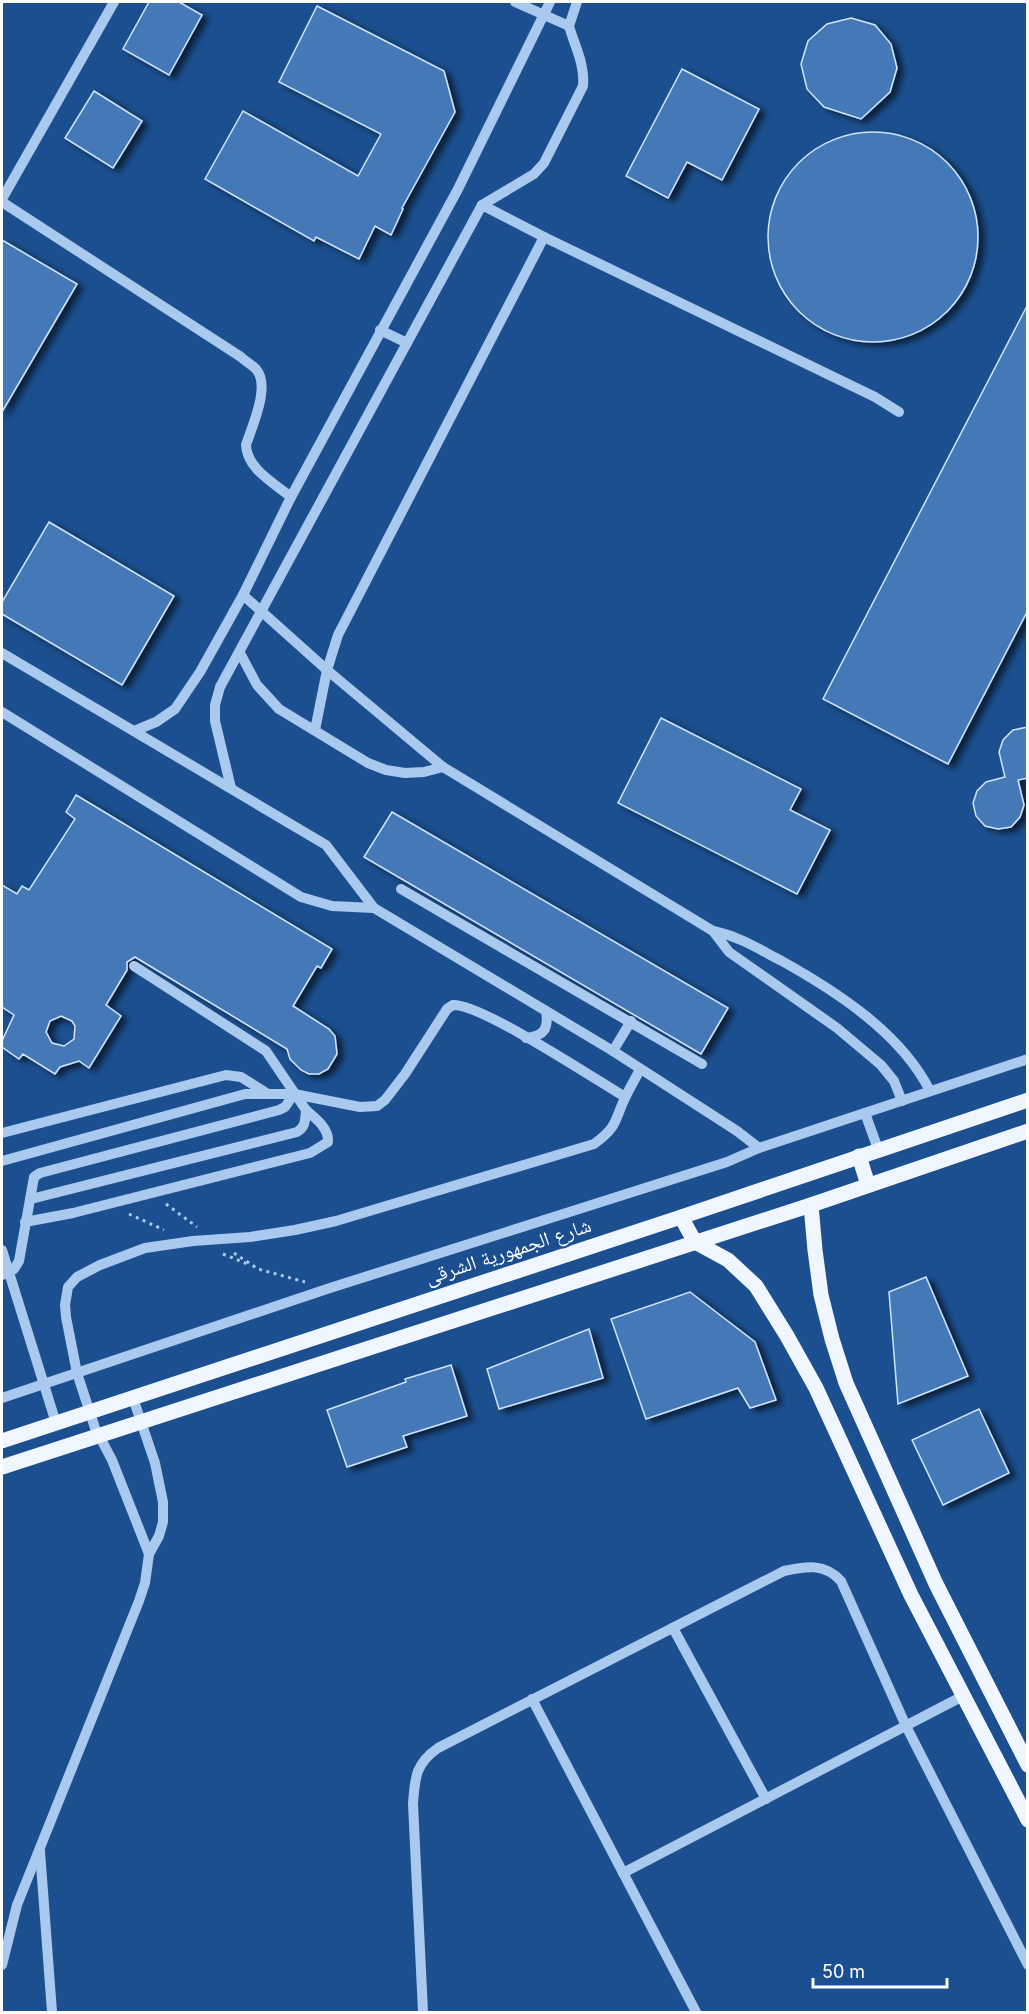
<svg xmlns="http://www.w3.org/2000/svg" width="1029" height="2014" font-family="Inter,'Noto Naskh Arabic',sans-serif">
	<defs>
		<filter id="shadow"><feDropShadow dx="6" dy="3.5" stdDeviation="3" flood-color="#0009"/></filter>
	</defs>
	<rect width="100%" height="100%" fill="#1b4f8f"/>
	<!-- building -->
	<g fill="#4478b7" stroke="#cfe3fa" stroke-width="1.5" fill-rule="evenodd" filter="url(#shadow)">
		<path d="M 149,2 L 179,2 L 202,15 L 169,75 L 123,49 Z"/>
		<path d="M 317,6 L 444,71 L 455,112 L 402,208 L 403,209 L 391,235 L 375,226 L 359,259 L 316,237 L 314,241 L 205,179 L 243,111 L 358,176 L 381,134 L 279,82 Z"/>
		<path d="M 851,18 L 875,25 L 891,44 L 897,68 L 890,92 L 861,119 L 824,107 L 807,89 L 801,64 L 808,41 L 827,24 Z"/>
		<path d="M 682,69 L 759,109 L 722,180 L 687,162 L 668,198 L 626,176 Z"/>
		<path d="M 94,91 L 142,121 L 113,168 L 65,138 Z"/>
		<circle cx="873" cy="237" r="105"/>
		<path d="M 2,240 L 77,284 L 2,412 Z"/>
		<path d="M 1028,304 L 1028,610 L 948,764 L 823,699 Z"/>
		<path d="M 49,522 L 174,596 L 122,685 L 2,614 L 2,602 Z"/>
		<path d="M 661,718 L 801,789 L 790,810 L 830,830 L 797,894 L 618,803 Z"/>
		<path d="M 1028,727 L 1028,778 L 1018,780 L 1024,805 L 1020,817 L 1011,827 L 998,829 L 985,826 L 976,816 L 973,803 L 977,791 L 986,782 L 1005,777 L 999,752 L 1003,740 L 1013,730 Z"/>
		<path d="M 76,795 L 332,949 L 321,968 L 317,966 L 293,1006 L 329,1029 L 335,1036 L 337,1054 L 328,1069 L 319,1074 L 309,1074 L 301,1070 L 290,1059 L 287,1049 L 135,957 L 127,962 L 127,970 L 106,1005 L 121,1016 L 89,1068 L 79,1061 L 60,1067 L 55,1074 L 23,1054 L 19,1059 L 2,1047 L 2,1041 L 14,1015 L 2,1007 L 2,885 L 17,894 L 22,886 L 29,890 L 75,819 L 66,812 ZM 61,1016 L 72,1021 L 75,1026 L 74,1039 L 64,1046 L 52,1043 L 46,1032 L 50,1021 Z"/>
		<path d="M 392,812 L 728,1008 L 701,1054 L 364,857 Z"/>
		<path d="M 926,1277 L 968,1376 L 898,1404 L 889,1292 Z"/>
		<path d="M 690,1292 L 755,1342 L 776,1400 L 750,1408 L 738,1388 L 646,1419 L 611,1319 Z"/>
		<path d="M 589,1329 L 603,1378 L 499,1409 L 487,1369 Z"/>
		<path d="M 451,1365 L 467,1416 L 403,1436 L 407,1447 L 347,1467 L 327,1410 L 406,1382 L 405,1379 Z"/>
		<path d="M 979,1409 L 1009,1473 L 943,1505 L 912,1440 Z"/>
	</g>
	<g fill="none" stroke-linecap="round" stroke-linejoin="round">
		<!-- path -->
		<g stroke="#a9c9ee" stroke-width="3" stroke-dasharray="3 4.5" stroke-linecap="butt">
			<path d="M 166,1204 L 197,1227"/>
			<path d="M 129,1214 L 164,1230"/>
			<path d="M 234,1253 L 258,1269 L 305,1282"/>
			<path d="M 223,1254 L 250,1265"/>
		</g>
		<!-- minor -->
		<g stroke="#a9c9ee" stroke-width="10">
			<path d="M 515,2 L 569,26"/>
			<path d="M 2,199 L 114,2"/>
			<path d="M 2,202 L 241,357 C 245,361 252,365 256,369 C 271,386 252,426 246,445 C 247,469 274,483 291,497"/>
			<path d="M 482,205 L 544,237 L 875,397 L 899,412"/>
			<path d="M 380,330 L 407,343"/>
			<path d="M 243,595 L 327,670 L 443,767 L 713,931 C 738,936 757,948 780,960 C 836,991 901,1033 930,1091"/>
			<path d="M 2,653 L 326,845 L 374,908 L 613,1051 L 737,1131 L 759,1148"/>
			<path d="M 240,653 L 257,685 L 279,709 L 368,763 L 386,770 L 405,773 L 424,772 L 443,767"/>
			<path d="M 2,712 L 301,897 L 332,906 L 374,908"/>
			<path d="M 315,730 L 327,670 L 338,635 L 544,237"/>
			<path d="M 134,731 L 156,722 L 175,709 L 200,672 L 243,595 L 291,497 L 458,189 L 550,2"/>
			<path d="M 231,788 L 215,721 L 215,705 L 220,687 L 482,205 L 534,174 L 544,163 L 583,86 C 585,64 575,47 569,26 L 577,2"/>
			<path d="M 401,889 L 702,1064"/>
			<path d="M 713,931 L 729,952 L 837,1028 L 881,1065 L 894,1081 L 902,1101"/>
			<path d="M 526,1038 C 544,1036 549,1029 546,1011"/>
			<path d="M 613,1051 L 631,1021"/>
			<path d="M 865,1113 L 878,1149"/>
			<path d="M 2,1133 L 226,1075 L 241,1077 L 268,1094"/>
			<path d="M 2,1161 L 245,1094 L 294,1094 L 360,1107 L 377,1106 L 385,1100 L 405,1074 L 447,1009 L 453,1005 C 480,1003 595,1079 625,1097"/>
			<path d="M 31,1199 L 297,1132 C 306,1127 305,1119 306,1110 L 266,1051 L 134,966"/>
			<path d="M 25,1222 L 73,1213 L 310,1153 L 328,1142 C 329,1128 316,1119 306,1110"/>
			<path d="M 2,1250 L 56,1423"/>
			<path d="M 2,1275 L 14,1269 L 19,1261 L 34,1177 L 40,1173 L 279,1110 L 285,1107 L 294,1094"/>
			<path d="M 2,1398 L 330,1288 L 727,1162 L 759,1148 L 1028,1059"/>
			<path d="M 149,1554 L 112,1460 L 95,1428 L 77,1373 L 66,1317 L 65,1305 L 68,1287 L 77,1277 L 100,1265 L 145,1248 L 193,1241 L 250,1237 L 295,1230 L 336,1221 L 594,1144 C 619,1126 614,1120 626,1096 C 630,1087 636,1078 640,1069"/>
			<path d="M 673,1628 L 766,1799"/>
			<path d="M 532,1699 L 696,2012"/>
			<path d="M 40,1851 L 52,2012"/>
			<path d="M 623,1873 L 963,1696"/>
			<path d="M 2,1965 L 17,1905 L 139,1601 L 145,1583 L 149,1554 L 159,1536 L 163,1522 L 163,1502 L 155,1463 L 133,1398"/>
			<path d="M 423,2012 L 413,1804 C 415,1778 415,1764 438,1748 L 784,1571 C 806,1566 825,1563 841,1581 L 906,1726 L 1028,1965"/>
		</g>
		<!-- major -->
		<g stroke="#f0f6ff" stroke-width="15">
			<path d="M 859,1156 L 868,1185"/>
			<path d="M 811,1205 L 815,1250 L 821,1295 L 832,1339 L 846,1383 L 936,1584 L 1028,1765"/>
			<path d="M 681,1217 L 695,1242 L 728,1260 L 756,1286 L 787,1336 L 816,1388 L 911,1595 L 1028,1820"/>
			<path d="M 2,1441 L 681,1217 L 1028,1100"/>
			<path d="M 2,1467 L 811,1205 L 1028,1131"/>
		</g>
	</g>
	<g text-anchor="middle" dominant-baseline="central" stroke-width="4.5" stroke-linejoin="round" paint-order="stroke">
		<!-- street labels -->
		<g font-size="20" fill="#fff" stroke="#1b4f8f">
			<text transform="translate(508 1251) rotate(-18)">شارع الجمهورية الشرقى</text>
		</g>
	</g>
	<!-- border -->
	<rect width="1029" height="2014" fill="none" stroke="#ffffff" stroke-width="6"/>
	<!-- scale -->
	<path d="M813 1978v9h134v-9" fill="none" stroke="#ffffff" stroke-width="3"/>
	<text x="822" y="1978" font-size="18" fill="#ffffff" stroke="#1b4f8f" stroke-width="4.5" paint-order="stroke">50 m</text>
</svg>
